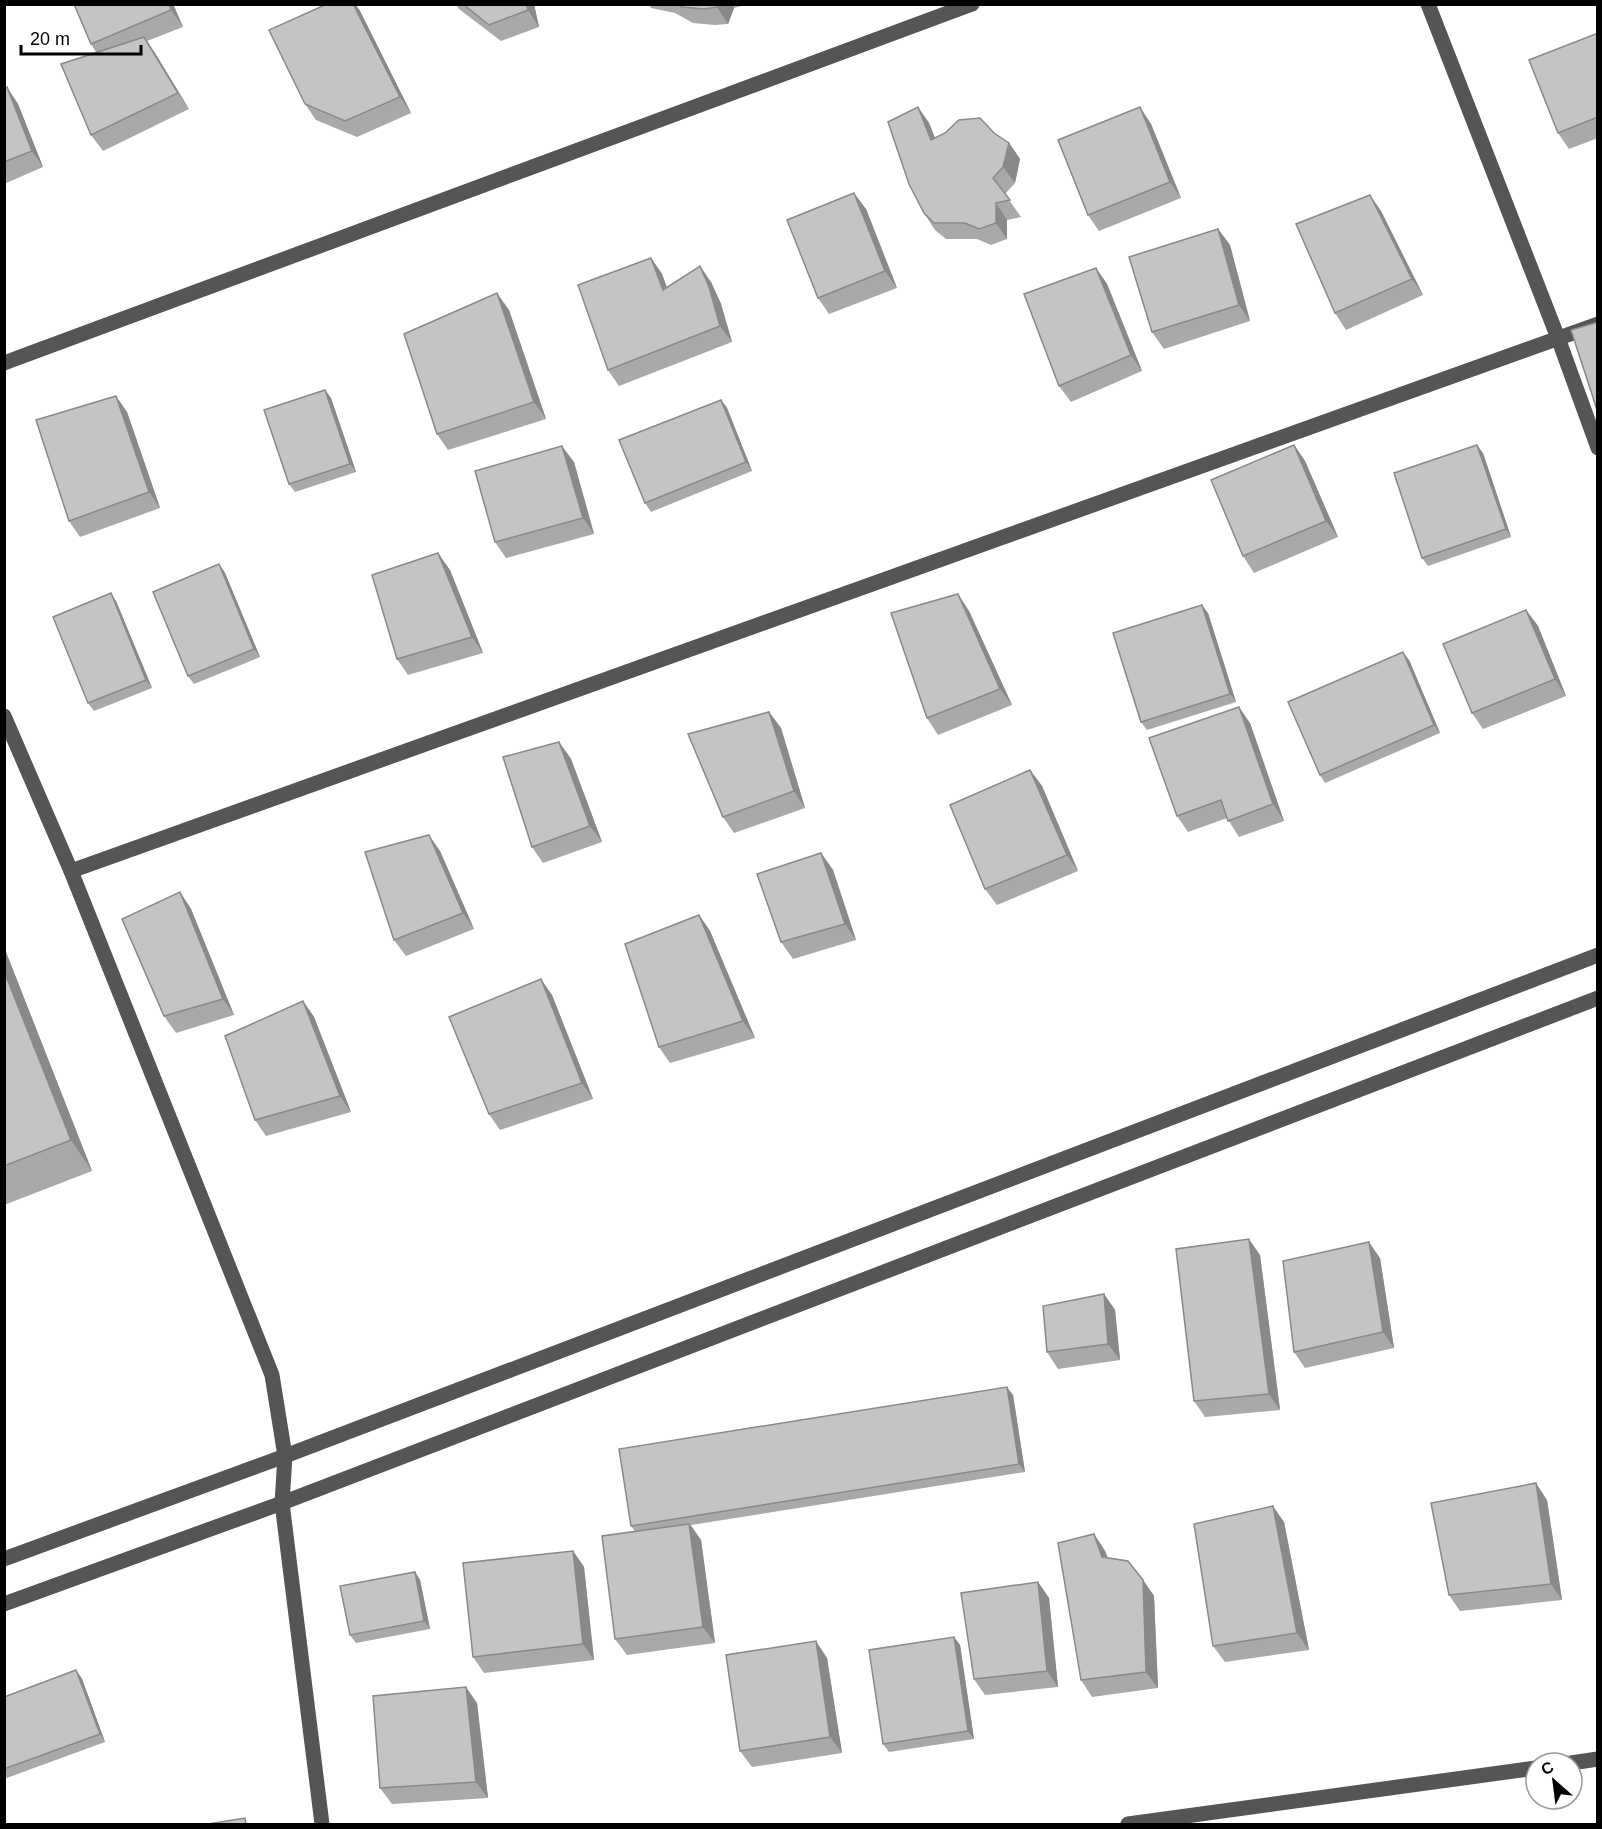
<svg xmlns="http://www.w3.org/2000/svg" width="1602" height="1829" font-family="Helvetica,sans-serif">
	<rect width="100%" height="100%" fill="#fff"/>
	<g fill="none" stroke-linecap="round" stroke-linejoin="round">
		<!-- minor -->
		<g stroke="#555" stroke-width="15">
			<path d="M 1428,4 L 1558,338 L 1598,448"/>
			<path d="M 4,363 L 972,4"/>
			<path d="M 4,716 L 71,871 L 272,1375 L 285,1456 L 282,1503 L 322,1824"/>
			<path d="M 71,871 L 1598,324"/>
			<path d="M 4,1559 L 285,1456 L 1598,955"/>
			<path d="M 4,1604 L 282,1503 L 1598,998"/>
			<path d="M 1571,1763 L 1598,1759"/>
			<path d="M 1128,1824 L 1536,1768"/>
		</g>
	</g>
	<!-- wall -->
	<g fill="#a9a9a9">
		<path d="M 74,4 L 173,4 L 183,27 L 147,41 L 189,109 L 103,151 L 91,135 L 96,52 L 91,44 Z"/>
		<path d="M 327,4 L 355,4 L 360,11 L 411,113 L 357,137 L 316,120 L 305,104 Z"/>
		<path d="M 456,4 L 534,4 L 539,27 L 501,41 L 459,9 Z"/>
		<path d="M 649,4 L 747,4 L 734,8 L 728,24 L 715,25 L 693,23 L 675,13 L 651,8 Z"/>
		<path d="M 1598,33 L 1598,138 L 1569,149 L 1558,133 Z"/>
		<path d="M 4,88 L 18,104 L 43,167 L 4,184 Z"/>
		<path d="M 918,107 L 929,123 L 935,138 L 994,133 L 1009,143 L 1020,159 L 1015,183 L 1005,194 L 1021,217 L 1007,220 L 1007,239 L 991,245 L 977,239 L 946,239 L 935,230 L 924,213 Z"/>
		<path d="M 1151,124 L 1181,198 L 1099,231 L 1088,215 Z"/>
		<path d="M 866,209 L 897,288 L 829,314 L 818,298 Z"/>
		<path d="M 1381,211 L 1423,295 L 1346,330 L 1335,313 Z"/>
		<path d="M 1218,229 L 1230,245 L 1250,321 L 1164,349 L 1152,332 Z"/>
		<path d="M 651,258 L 662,274 L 667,288 L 711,282 L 721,304 L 732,342 L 619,386 L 608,370 Z"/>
		<path d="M 1096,268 L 1107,284 L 1142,371 L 1071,402 L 1059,386 Z"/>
		<path d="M 509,310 L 546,419 L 448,450 L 437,434 Z"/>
		<path d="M 325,390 L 331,398 L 356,472 L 295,492 L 289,484 Z"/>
		<path d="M 721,400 L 727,408 L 752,471 L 651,512 L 645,503 Z"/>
		<path d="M 127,412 L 160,508 L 80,537 L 69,521 Z"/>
		<path d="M 1294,445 L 1305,461 L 1338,537 L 1254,573 L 1243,556 Z"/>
		<path d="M 1483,453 L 1511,537 L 1428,566 L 1422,558 Z"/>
		<path d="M 574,462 L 594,534 L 506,558 L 495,542 Z"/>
		<path d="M 219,564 L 225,573 L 260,657 L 194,684 L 188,676 Z"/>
		<path d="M 450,570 L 483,653 L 408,675 L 397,659 Z"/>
		<path d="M 116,601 L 152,688 L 94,711 L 88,703 Z"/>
		<path d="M 1526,610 L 1538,626 L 1566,696 L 1483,729 L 1472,713 Z"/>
		<path d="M 969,611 L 1012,705 L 938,735 L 927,718 Z"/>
		<path d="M 1208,613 L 1236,702 L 1147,730 L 1141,722 Z"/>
		<path d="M 1409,660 L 1440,733 L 1325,783 L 1320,775 Z"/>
		<path d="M 769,712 L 781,728 L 805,808 L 734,833 L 723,817 Z"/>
		<path d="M 1250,723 L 1284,821 L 1239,837 L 1227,818 L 1188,832 L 1177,816 Z"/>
		<path d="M 559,742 L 571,759 L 602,842 L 543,863 L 532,847 Z"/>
		<path d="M 1030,770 L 1042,786 L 1078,871 L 997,905 L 985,889 Z"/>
		<path d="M 440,851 L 474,929 L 406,956 L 394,940 Z"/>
		<path d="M 821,853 L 833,870 L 856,940 L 793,959 L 781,942 Z"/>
		<path d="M 180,892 L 191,909 L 234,1015 L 176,1033 L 164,1016 Z"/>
		<path d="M 699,915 L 710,931 L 755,1038 L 670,1063 L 659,1047 Z"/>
		<path d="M 4,947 L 92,1171 L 4,1205 Z"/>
		<path d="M 552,995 L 593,1099 L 500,1130 L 489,1114 Z"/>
		<path d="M 303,1001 L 314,1017 L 351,1112 L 266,1136 L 255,1120 Z"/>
		<path d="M 1260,1255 L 1280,1410 L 1205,1417 L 1194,1401 Z"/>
		<path d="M 1380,1258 L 1394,1348 L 1305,1368 L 1294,1352 Z"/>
		<path d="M 1104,1294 L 1115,1310 L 1120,1360 L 1058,1369 L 1047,1352 Z"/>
		<path d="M 1013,1395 L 1025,1472 L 691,1525 L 701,1540 L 715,1643 L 627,1655 L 615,1639 L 635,1531 L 631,1526 Z"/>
		<path d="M 1547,1500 L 1562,1600 L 1460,1611 L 1449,1595 Z"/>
		<path d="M 1284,1522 L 1309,1650 L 1225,1662 L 1213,1646 Z"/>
		<path d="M 1094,1534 L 1105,1551 L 1108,1558 L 1143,1580 L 1154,1596 L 1158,1688 L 1092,1697 L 1081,1680 Z"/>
		<path d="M 573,1551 L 584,1567 L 594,1660 L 484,1673 L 473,1657 Z"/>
		<path d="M 415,1572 L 420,1580 L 430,1629 L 356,1643 L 350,1635 Z"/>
		<path d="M 1038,1582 L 1049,1598 L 1058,1687 L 985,1695 L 974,1679 Z"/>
		<path d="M 954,1637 L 960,1645 L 974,1739 L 889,1752 L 883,1744 Z"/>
		<path d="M 827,1658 L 842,1753 L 752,1767 L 740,1751 Z"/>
		<path d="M 76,1670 L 82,1679 L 105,1742 L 4,1779 L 4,1697 Z"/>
		<path d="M 477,1703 L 488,1798 L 392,1804 L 380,1788 Z"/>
	</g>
	<!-- shaded-wall -->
	<g fill="#898989">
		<path d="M 169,4 L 173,4 L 183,27 L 171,10 Z"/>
		<path d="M 353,4 L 355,4 L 360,11 L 411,113 L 400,97 Z"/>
		<path d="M 526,4 L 534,4 L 539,27 L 528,10 Z"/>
		<path d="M 718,4 L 732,4 L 734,8 L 728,24 L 717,7 Z"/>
		<path d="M 144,37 L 155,53 L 189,109 L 178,93 Z"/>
		<path d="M 7,87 L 18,104 L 43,167 L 32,151 Z"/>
		<path d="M 918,107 L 929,123 L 942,156 L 931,140 Z"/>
		<path d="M 1140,107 L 1151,124 L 1181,198 L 1170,182 Z"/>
		<path d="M 1009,143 L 1020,159 L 1015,183 L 1003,167 Z"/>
		<path d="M 854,193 L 866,209 L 897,288 L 885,271 Z"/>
		<path d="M 1370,195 L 1381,211 L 1423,295 L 1412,279 Z"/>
		<path d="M 996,203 L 1007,220 L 1007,239 L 996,223 Z"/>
		<path d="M 1218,229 L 1230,245 L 1250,321 L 1239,305 Z"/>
		<path d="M 651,258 L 662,274 L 674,307 L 663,290 Z"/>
		<path d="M 700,266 L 711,282 L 721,304 L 732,342 L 720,326 Z"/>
		<path d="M 1096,268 L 1107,284 L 1142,371 L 1131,355 Z"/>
		<path d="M 497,293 L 509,310 L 546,419 L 534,402 Z"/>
		<path d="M 325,390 L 331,398 L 356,472 L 350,464 Z"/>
		<path d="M 116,396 L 127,412 L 160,508 L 149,492 Z"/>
		<path d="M 721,400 L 727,408 L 752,471 L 746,462 Z"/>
		<path d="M 1294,445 L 1305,461 L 1338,537 L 1326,521 Z"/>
		<path d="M 1477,445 L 1483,453 L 1511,537 L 1506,529 Z"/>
		<path d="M 562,446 L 574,462 L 594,534 L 583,518 Z"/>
		<path d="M 438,553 L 450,570 L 483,653 L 472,637 Z"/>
		<path d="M 219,564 L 225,573 L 260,657 L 254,649 Z"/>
		<path d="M 111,593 L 116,601 L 152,688 L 146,680 Z"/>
		<path d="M 958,594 L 969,611 L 1012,705 L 1000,689 Z"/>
		<path d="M 1202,605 L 1208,613 L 1236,702 L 1230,694 Z"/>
		<path d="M 1526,610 L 1538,626 L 1566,696 L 1555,679 Z"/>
		<path d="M 1403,652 L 1409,660 L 1440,733 L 1434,725 Z"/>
		<path d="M 1239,707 L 1250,723 L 1284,821 L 1273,804 Z"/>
		<path d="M 769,712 L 781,728 L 805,808 L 794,791 Z"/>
		<path d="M 559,742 L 571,759 L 602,842 L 590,826 Z"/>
		<path d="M 1030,770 L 1042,786 L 1078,871 L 1067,855 Z"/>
		<path d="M 429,835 L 440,851 L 474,929 L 463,913 Z"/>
		<path d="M 821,853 L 833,870 L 856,940 L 845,924 Z"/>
		<path d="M 180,892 L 191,909 L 234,1015 L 223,999 Z"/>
		<path d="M 699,915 L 710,931 L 755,1038 L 743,1021 Z"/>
		<path d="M 4,947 L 92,1171 L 71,1140 L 4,971 Z"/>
		<path d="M 541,979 L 552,995 L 593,1099 L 582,1083 Z"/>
		<path d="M 303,1001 L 314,1017 L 351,1112 L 340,1096 Z"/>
		<path d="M 1249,1239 L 1260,1255 L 1280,1410 L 1269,1394 Z"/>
		<path d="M 1369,1242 L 1380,1258 L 1394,1348 L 1383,1332 Z"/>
		<path d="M 1104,1294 L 1115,1310 L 1120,1360 L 1108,1344 Z"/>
		<path d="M 1007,1387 L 1013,1395 L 1025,1472 L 1019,1464 Z"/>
		<path d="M 1536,1483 L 1547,1500 L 1562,1600 L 1551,1584 Z"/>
		<path d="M 1273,1506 L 1284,1522 L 1309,1650 L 1297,1633 Z"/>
		<path d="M 689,1524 L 701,1540 L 715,1643 L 703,1627 Z"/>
		<path d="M 1094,1534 L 1105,1551 L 1114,1574 L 1102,1557 Z"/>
		<path d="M 573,1551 L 584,1567 L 594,1660 L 583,1644 Z"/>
		<path d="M 415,1572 L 420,1580 L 430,1629 L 424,1621 Z"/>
		<path d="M 1143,1580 L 1154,1596 L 1158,1688 L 1146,1672 Z"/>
		<path d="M 1038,1582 L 1049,1598 L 1058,1687 L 1047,1671 Z"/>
		<path d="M 954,1637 L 960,1645 L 974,1739 L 968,1731 Z"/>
		<path d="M 816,1641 L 827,1658 L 842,1753 L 830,1737 Z"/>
		<path d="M 76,1670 L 82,1679 L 105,1742 L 100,1734 Z"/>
		<path d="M 466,1687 L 477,1703 L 488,1798 L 476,1782 Z"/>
	</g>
	<!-- building -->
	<g fill="#c4c4c4" stroke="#898989" stroke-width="1.5">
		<path d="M 74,4 L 169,4 L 171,10 L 91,44 Z"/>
		<path d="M 327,4 L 353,4 L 400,97 L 345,121 L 305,104 L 269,30 Z"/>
		<path d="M 463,4 L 526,4 L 528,10 L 489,25 Z"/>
		<path d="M 677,4 L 718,4 L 717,7 L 704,9 L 682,7 Z"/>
		<path d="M 1598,33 L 1598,117 L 1558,133 L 1529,60 Z"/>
		<path d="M 144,37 L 178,93 L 91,135 L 61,64 Z"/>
		<path d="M 7,87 L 32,151 L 4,162 L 4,88 Z"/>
		<path d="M 918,107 L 931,140 L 945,133 L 959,120 L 980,118 L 994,133 L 1009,143 L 1003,167 L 993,178 L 1010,200 L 996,203 L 996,223 L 979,229 L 965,223 L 934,223 L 924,213 L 909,184 L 888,122 Z"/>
		<path d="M 1140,107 L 1170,182 L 1088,215 L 1058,140 Z"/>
		<path d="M 854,193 L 885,271 L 818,298 L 787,220 Z"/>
		<path d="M 1370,195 L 1412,279 L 1335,313 L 1296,224 Z"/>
		<path d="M 1218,229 L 1239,305 L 1152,332 L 1129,257 Z"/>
		<path d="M 651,258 L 663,290 L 700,266 L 709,287 L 720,326 L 608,370 L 578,285 Z"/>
		<path d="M 1096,268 L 1131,355 L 1059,386 L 1024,294 Z"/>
		<path d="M 497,293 L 534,402 L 437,434 L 404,334 Z"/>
		<path d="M 1598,322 L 1598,413 L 1571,330 Z"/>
		<path d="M 325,390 L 350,464 L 289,484 L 264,410 Z"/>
		<path d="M 116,396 L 149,492 L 69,521 L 36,420 Z"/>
		<path d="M 721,400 L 746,462 L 645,503 L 619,440 Z"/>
		<path d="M 1294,445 L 1326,521 L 1243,556 L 1211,480 Z"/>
		<path d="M 1477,445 L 1506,529 L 1422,558 L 1394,473 Z"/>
		<path d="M 562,446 L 583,518 L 495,542 L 475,471 Z"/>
		<path d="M 438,553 L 472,637 L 397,659 L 372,575 Z"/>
		<path d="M 219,564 L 254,649 L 188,676 L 153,592 Z"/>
		<path d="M 111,593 L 146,680 L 88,703 L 53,617 Z"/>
		<path d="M 958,594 L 1000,689 L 927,718 L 891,613 Z"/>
		<path d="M 1202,605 L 1230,694 L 1141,722 L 1113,633 Z"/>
		<path d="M 1526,610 L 1555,679 L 1472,713 L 1443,644 Z"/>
		<path d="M 1403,652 L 1434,725 L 1320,775 L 1288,702 Z"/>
		<path d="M 1239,707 L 1273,804 L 1228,821 L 1221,800 L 1177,816 L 1149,738 Z"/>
		<path d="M 769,712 L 794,791 L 723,817 L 688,734 Z"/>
		<path d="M 559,742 L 590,826 L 532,847 L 503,757 Z"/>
		<path d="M 1030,770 L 1067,855 L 985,889 L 950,805 Z"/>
		<path d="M 429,835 L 463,913 L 394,940 L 365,852 Z"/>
		<path d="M 821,853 L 845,924 L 781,942 L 757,874 Z"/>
		<path d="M 180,892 L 223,999 L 164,1016 L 122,919 Z"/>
		<path d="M 699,915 L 743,1021 L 659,1047 L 625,944 Z"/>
		<path d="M 4,971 L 71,1140 L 4,1166 Z"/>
		<path d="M 541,979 L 582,1083 L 489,1114 L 449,1017 Z"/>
		<path d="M 303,1001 L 340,1096 L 255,1120 L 225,1036 Z"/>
		<path d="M 1249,1239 L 1269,1394 L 1194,1401 L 1176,1249 Z"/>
		<path d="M 1369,1242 L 1383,1332 L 1294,1352 L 1283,1261 Z"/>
		<path d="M 1104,1294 L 1108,1344 L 1047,1352 L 1043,1306 Z"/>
		<path d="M 1007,1387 L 1019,1464 L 631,1526 L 619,1449 Z"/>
		<path d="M 1536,1483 L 1551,1584 L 1449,1595 L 1431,1503 Z"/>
		<path d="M 1273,1506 L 1297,1633 L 1213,1646 L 1194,1524 Z"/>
		<path d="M 689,1524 L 703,1627 L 615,1639 L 602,1536 Z"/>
		<path d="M 1094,1534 L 1102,1557 L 1128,1561 L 1143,1580 L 1146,1672 L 1081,1680 L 1058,1543 Z"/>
		<path d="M 573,1551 L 583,1644 L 473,1657 L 463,1563 Z"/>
		<path d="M 415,1572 L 424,1621 L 350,1635 L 340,1586 Z"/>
		<path d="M 1038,1582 L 1047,1671 L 974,1679 L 961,1593 Z"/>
		<path d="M 954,1637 L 968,1731 L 883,1744 L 869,1650 Z"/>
		<path d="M 816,1641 L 830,1737 L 740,1751 L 726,1655 Z"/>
		<path d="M 76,1670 L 100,1734 L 4,1769 L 4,1697 Z"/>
		<path d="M 466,1687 L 476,1782 L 380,1788 L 373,1696 Z"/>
		<path d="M 245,1818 L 246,1824 L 208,1824 Z"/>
	</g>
	<!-- border -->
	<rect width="1602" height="1829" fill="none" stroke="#000000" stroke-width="12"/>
	<!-- north arrow -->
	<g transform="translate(1554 1781) rotate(332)"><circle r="28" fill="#ffffff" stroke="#999999" stroke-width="1.5"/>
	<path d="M0-4.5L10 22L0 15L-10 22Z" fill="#000000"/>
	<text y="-9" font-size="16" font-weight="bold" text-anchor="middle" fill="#000000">С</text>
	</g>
	<!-- scale -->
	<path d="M21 45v9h120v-9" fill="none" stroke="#000000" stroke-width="3"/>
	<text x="30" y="45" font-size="18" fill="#000000" stroke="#ffffff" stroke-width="4.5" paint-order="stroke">20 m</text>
</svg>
